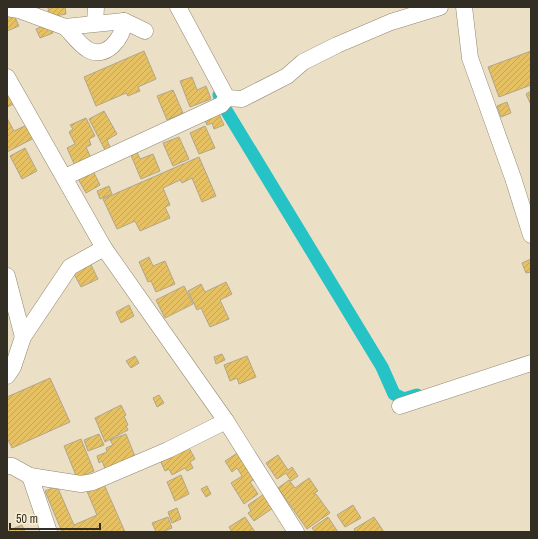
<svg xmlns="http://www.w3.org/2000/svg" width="538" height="539" font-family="'Archivo Narrow',sans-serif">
	<defs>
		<pattern id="building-hatch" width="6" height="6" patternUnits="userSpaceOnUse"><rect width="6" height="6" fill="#e6c163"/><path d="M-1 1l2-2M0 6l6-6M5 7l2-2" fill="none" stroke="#c6a656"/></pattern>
	</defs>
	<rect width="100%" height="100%" fill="#ebe0c5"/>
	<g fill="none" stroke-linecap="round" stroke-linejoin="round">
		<!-- canal -->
		<path stroke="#25c3c5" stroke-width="13" d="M 219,95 L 226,110 L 382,367 L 394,394 L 404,399 L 417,395"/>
	</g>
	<!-- building -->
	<g fill="url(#building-hatch)" stroke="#b1a68c">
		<path d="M 48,7 L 65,7 L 66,14 L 49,17 Z"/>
		<path d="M 13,13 L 19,26 L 7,31 L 7,16 Z"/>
		<path d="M 49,24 L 53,33 L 40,38 L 36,29 Z"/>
		<path d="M 144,51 L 156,79 L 138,87 L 140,91 L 128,96 L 126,93 L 96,106 L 84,77 Z"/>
		<path d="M 531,51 L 531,85 L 499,97 L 488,67 Z"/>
		<path d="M 192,77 L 197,90 L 206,86 L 211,99 L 190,107 L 180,81 Z"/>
		<path d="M 173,90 L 183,113 L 167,120 L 157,96 Z"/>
		<path d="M 531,91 L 531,105 L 526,94 Z"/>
		<path d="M 7,92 L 14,104 L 7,107 Z"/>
		<path d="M 507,102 L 511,113 L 501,117 L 497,106 Z"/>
		<path d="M 104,111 L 117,134 L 107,140 L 110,147 L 105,150 L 89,119 Z"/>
		<path d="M 219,114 L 224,125 L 214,129 L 212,123 L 207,125 L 205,120 Z"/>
		<path d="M 7,118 L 14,131 L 29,124 L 36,137 L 7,152 Z"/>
		<path d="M 86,118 L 95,136 L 89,139 L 91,145 L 86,147 L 92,160 L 76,168 L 67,148 L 75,144 L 69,132 L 73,129 L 70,125 Z"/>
		<path d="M 205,126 L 215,148 L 199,154 L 190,133 Z"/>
		<path d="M 179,137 L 189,159 L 173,166 L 163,143 Z"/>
		<path d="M 25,148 L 37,171 L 22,179 L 10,156 Z"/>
		<path d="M 136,150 L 140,159 L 153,154 L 160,171 L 141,179 L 130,153 Z"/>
		<path d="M 199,157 L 216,196 L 202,202 L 192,178 L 182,183 L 180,180 L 163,188 L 170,205 L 165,207 L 170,218 L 140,231 L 135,221 L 117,229 L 103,199 Z"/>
		<path d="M 92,169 L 100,185 L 86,193 L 77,177 Z"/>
		<path d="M 109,186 L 112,194 L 100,199 L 97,191 Z"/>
		<path d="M 149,257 L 153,266 L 165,261 L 175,284 L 156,292 L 151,281 L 148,282 L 139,262 Z"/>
		<path d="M 531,259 L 531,272 L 526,273 L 522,263 Z"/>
		<path d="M 90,263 L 98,279 L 81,287 L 73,272 Z"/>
		<path d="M 226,282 L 232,294 L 220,300 L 229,319 L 210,327 L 201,308 L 197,310 L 188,291 L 201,284 L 205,292 Z"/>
		<path d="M 184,286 L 193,304 L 165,318 L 156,300 Z"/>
		<path d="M 129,305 L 134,316 L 121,323 L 116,312 Z"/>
		<path d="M 222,354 L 225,360 L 216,364 L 214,357 Z"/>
		<path d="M 135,356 L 139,363 L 131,368 L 126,361 Z"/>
		<path d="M 247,356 L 256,377 L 239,384 L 237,378 L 230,381 L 224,365 Z"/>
		<path d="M 50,378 L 70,422 L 12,448 L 7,438 L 7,397 Z"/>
		<path d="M 159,395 L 164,403 L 157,407 L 153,398 Z"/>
		<path d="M 121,405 L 126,415 L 124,416 L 128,425 L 126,426 L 128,430 L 105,442 L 95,418 Z"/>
		<path d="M 99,434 L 104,445 L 88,451 L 84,440 Z"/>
		<path d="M 126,434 L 136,459 L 106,471 L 102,461 L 99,463 L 97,456 L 107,452 L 106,448 L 113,445 L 110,440 Z"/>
		<path d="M 81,439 L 94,471 L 77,478 L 64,446 Z"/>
		<path d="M 187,444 L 195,459 L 190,462 L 193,468 L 187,471 L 185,468 L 172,475 L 169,469 L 165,471 L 159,458 Z"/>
		<path d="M 239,452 L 256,478 L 250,482 L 258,494 L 244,504 L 231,483 L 242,476 L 237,468 L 232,472 L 225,461 Z"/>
		<path d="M 278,455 L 288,470 L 292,467 L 298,476 L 291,481 L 286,473 L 277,479 L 266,463 Z"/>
		<path d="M 181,475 L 189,494 L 175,501 L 167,482 Z"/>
		<path d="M 309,478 L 318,491 L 313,494 L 316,494 L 330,513 L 307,529 L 278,488 L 289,480 L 295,488 Z"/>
		<path d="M 103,482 L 125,532 L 62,532 L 45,491 L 57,486 L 74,525 L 97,515 L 86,489 Z"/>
		<path d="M 207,486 L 211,494 L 206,497 L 201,489 Z"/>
		<path d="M 264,494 L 273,508 L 254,521 L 248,513 L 251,511 L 248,505 Z"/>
		<path d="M 353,505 L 361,518 L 345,527 L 337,515 Z"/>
		<path d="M 177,508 L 181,519 L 172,523 L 168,512 Z"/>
		<path d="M 168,517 L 172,528 L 162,532 L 156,532 L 152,523 Z"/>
		<path d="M 245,517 L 255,532 L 232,532 L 229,527 Z"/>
		<path d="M 328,517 L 338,532 L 315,532 L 312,528 Z"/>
		<path d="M 374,517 L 384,532 L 355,532 L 354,529 Z"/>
		<path d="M 22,525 L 25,532 L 7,532 L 7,531 Z"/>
	</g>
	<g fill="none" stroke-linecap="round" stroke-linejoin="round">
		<!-- minor casing -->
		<g stroke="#91876e" stroke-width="17">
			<g id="minor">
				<path d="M 464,7 L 470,58 L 513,178 L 531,235"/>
				<path d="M 7,8 L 19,10 L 65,27 L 124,21 L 145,31"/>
				<path d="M 95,23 L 96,7"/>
				<path d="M 65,27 C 72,34 79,44 87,49 C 105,61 124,38 124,21"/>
				<path d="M 7,77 L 104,248 L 226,421 L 296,532"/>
				<path d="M 227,98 L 242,99 L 287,76 L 303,62 L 337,45 L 391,22 L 440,7"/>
				<path d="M 65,177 L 221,105 L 227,98 L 178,7"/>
				<path d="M 7,276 L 23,337"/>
				<path d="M 7,376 L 13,367 L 23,337 L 70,267 L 104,248"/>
				<path d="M 400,406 L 531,363"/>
				<path d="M 7,466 L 12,466 L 30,476 L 81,484 L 93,482 L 168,450 L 226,421"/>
				<path d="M 30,476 L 49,532"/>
			</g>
		</g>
		<!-- minor -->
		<use href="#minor" stroke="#fff" stroke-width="16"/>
	</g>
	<!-- border -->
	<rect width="538" height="539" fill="none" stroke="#332e24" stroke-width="16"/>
	<!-- scale -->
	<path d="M10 523v6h90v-6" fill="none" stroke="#332e24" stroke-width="2"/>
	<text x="16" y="523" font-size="12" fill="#332e24" stroke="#f8edd2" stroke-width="3" paint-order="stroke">50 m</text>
</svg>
